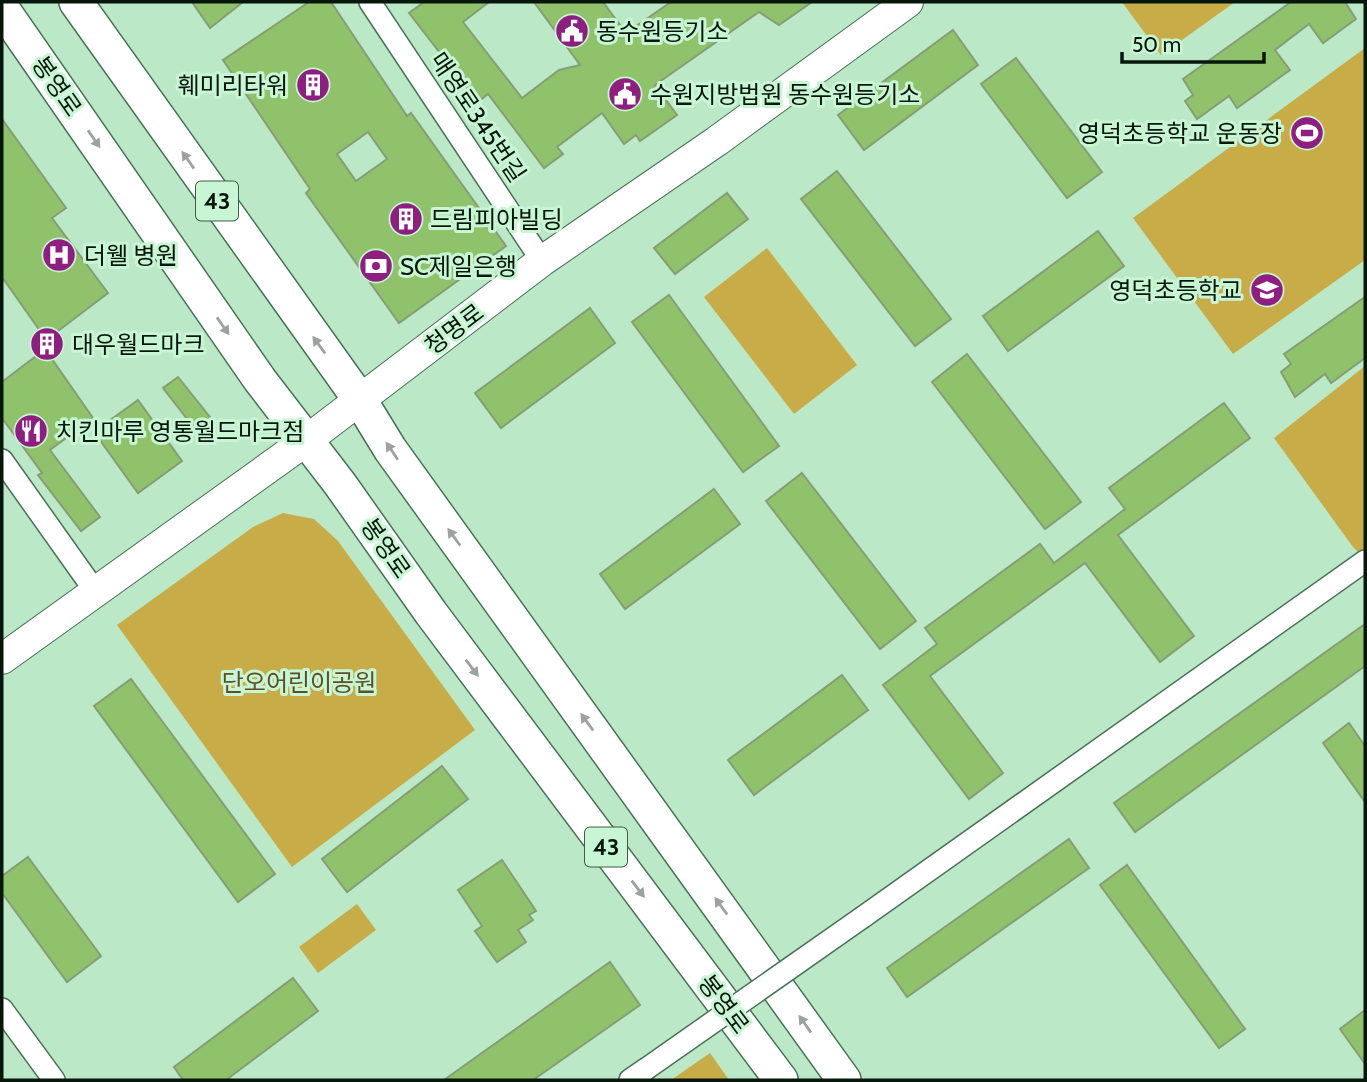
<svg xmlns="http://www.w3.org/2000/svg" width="1367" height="1082" font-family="Cabin,'Noto Sans KR',sans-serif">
	<rect width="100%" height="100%" fill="#bbe8c7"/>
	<!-- green -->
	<g fill="#c8ac48">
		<path d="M 1122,2 L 1235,2 L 1161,55 Z"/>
		<path d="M 1365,48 L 1365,260 L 1233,354 L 1133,218 Z"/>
		<path d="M 767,248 L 857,365 L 794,414 L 704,297 Z"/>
		<path d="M 1365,366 L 1365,559 L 1353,547 L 1274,438 Z"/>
		<path d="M 283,513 L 314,519 L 338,541 L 475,730 L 292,867 L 117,625 L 253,527 Z"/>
		<path d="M 357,904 L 376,930 L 318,973 L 299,947 Z"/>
		<path d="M 710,1053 L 729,1080 L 671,1080 Z"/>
	</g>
	<!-- building -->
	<g fill="#90c26b" stroke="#859e75" stroke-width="2" fill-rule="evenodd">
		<path d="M 192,2 L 243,2 L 210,28 Z"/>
		<path d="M 309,2 L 331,2 L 407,116 L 411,113 L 506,246 L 399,323 L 306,193 L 310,189 L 223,60 ZM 368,132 L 387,159 L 356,181 L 337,154 Z"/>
		<path d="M 424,2 L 489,2 L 463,22 L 522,98 L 559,70 L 580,65 L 534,2 L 603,2 L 626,33 L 671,2 L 812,2 L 779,25 L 759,12 L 655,85 L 677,115 L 640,141 L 636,135 L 624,144 L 602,113 L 557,147 L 563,154 L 544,168 L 488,94 L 478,102 L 409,13 Z"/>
		<path d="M 1291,2 L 1345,2 L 1356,19 L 1323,43 L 1309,24 L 1275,50 L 1290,70 L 1237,108 L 1229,96 L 1197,119 L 1185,101 L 1193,95 L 1183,79 Z"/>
		<path d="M 953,30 L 978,65 L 864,150 L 838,115 Z"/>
		<path d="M 1016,58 L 1102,172 L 1067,198 L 981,84 Z"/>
		<path d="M 2,119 L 66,208 L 52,218 L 108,293 L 58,331 L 52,359 L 93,418 L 50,450 L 100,517 L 81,531 L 38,475 L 42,473 L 2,418 L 2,382 L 36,356 L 40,331 L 2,277 Z"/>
		<path d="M 837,171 L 951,319 L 915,346 L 801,199 Z"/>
		<path d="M 727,193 L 748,219 L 675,274 L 654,248 Z"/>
		<path d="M 1098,231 L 1124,266 L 1008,351 L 983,316 Z"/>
		<path d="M 669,295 L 779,446 L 743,472 L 632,322 Z"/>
		<path d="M 1365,297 L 1365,358 L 1331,383 L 1325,374 L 1295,397 L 1281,372 L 1291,364 L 1284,354 Z"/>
		<path d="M 590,308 L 615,343 L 501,428 L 475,393 Z"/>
		<path d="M 967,354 L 1081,502 L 1045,529 L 932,382 Z"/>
		<path d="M 178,377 L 210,417 L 195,429 L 163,388 Z"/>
		<path d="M 138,400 L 182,461 L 138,493 L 94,432 Z"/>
		<path d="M 1224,403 L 1250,438 L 1118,535 L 1194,636 L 1160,662 L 1085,563 L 930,676 L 1003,773 L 969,799 L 883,685 L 937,644 L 925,628 L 1040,544 L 1054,563 L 1125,509 L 1109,488 Z"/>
		<path d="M 802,473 L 916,621 L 880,649 L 766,501 Z"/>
		<path d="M 714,489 L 740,524 L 625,609 L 600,574 Z"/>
		<path d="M 1365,624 L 1365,666 L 1135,832 L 1114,803 Z"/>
		<path d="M 842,675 L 868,710 L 754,795 L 728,760 Z"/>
		<path d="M 131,679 L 275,874 L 238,902 L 94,706 Z"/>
		<path d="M 1349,723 L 1365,746 L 1365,802 L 1323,743 Z"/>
		<path d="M 442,766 L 468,799 L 347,892 L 322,859 Z"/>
		<path d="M 1069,839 L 1089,868 L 907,997 L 887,968 Z"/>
		<path d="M 28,857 L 101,956 L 67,982 L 2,893 L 2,876 Z"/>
		<path d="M 502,860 L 536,911 L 529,915 L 533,920 L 518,930 L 526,942 L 497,962 L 475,931 L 482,926 L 458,890 Z"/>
		<path d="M 1127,865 L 1245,1029 L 1219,1048 L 1100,885 Z"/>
		<path d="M 610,962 L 640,1005 L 533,1080 L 444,1080 Z"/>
		<path d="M 293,978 L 318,1011 L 226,1080 L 183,1080 L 174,1067 Z"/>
		<path d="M 1365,1010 L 1365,1064 L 1340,1029 Z"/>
	</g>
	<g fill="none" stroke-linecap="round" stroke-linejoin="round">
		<!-- street casing -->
		<g stroke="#497255" stroke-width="24">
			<g id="street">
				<path d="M 370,2 L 542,261"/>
				<path d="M 2,460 L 95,591"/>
				<path d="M 863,917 L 1365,561"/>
				<path d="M 2,1009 L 54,1080"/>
				<path d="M 630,1080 L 646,1069"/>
			</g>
		</g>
		<!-- secondary casing -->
		<g stroke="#497255" stroke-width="32">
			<path id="secondary" d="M 2,659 L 307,440 L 542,261 L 717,141 L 908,2"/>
		</g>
		<!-- primary casing -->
		<g stroke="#497255" stroke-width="36">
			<g id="primary">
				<path d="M 76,2 L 360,400 L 390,449 L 844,1080"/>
				<path d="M 2,8 L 260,380 L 340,484 L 431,613 L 781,1080"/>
			</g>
		</g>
		<!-- street -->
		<use href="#street" stroke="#fff" stroke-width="21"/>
		<!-- secondary -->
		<use href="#secondary" stroke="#fff" stroke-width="30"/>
		<!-- primary -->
		<use href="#primary" stroke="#fff" stroke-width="33"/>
		<!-- street-bridge casing -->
		<g stroke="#497255" stroke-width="24" stroke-linecap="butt">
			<path id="street-bridge" d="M 646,1069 L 863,917"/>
		</g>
		<!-- street-bridge -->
		<use href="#street-bridge" stroke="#fff" stroke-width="21"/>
	</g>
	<!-- one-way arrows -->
	<defs><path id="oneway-solid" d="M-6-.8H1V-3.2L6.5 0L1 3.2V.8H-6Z" transform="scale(1.75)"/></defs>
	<g fill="#9ca29e">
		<use href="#oneway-solid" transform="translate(94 139) rotate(55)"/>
		<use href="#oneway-solid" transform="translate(188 160) rotate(-125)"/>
		<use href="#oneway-solid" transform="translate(223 326) rotate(55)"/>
		<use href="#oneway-solid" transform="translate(319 345) rotate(-126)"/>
		<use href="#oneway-solid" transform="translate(392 451) rotate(-124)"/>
		<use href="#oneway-solid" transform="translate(454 537) rotate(-126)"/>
		<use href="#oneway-solid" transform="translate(472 668) rotate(53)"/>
		<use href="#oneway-solid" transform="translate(587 722) rotate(-126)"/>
		<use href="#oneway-solid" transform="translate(638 889) rotate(53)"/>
		<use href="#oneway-solid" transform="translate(721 906) rotate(-126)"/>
		<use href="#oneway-solid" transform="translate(805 1024) rotate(-125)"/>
	</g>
	<!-- icons -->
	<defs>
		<g id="civic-disc" transform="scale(1.75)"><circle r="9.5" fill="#8e1f81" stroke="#c8f5d4"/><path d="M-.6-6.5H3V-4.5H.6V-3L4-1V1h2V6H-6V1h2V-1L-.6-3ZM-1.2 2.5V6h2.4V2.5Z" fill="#fff"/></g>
		<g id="building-disc" transform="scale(1.75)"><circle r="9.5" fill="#8e1f81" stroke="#c8f5d4"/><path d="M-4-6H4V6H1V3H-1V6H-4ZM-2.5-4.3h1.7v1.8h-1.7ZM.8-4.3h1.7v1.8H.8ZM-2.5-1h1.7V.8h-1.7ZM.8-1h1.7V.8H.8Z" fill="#fff"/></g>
		<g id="stadium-disc" transform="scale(1.75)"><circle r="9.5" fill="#8e1f81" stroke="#c8f5d4"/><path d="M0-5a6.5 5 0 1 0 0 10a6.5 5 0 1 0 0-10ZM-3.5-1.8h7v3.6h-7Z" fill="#fff"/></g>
		<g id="hospital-disc" transform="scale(1.75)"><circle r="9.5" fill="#8e1f81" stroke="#c8f5d4"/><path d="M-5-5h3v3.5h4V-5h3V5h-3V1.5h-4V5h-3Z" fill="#fff"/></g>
		<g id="bank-disc" transform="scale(1.75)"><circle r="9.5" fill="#8e1f81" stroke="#c8f5d4"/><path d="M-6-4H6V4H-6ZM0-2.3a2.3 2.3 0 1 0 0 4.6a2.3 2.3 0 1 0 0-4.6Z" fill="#fff"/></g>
		<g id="school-disc" transform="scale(1.75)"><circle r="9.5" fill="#8e1f81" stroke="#c8f5d4"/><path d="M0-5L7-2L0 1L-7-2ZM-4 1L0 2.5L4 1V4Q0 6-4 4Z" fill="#fff"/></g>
		<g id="restaurant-disc" transform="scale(1.75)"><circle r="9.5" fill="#8e1f81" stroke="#c8f5d4"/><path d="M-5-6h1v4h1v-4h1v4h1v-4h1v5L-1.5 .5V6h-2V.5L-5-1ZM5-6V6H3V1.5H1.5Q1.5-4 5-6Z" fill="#fff"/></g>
	</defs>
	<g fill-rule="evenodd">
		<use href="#civic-disc" x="572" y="31"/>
		<use href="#building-disc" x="313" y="85"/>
		<use href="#civic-disc" x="625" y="94"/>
		<use href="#stadium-disc" x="1307" y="133"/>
		<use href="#building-disc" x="406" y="219"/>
		<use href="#hospital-disc" x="59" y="255"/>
		<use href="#bank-disc" x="376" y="266"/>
		<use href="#school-disc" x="1267" y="290"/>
		<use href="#building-disc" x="47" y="344"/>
		<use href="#restaurant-disc" x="31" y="431"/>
	</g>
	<g text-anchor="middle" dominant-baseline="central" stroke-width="6" stroke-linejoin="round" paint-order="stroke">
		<!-- shield labels -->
		<g fill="#c8f5d4" stroke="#415a48" stroke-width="2">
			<rect x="196" y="181.5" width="42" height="39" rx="5"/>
			<rect x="585" y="827.5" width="42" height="39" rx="5"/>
		</g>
		<g font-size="23" font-weight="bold" fill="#07170c">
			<text x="217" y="201">43</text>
			<text x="606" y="847">43</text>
		</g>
		<!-- poi labels -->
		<g font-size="24" fill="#07170c" stroke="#c8f5d4" text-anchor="start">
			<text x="596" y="31">동수원등기소</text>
			<text x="288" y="85" text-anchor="end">훼미리타워</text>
			<text x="650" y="94">수원지방법원 동수원등기소</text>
			<text x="1282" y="133" text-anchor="end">영덕초등학교 운동장</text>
			<text x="430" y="219">드림피아빌딩</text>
			<text x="84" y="255">더웰 병원</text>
			<text x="400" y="266">SC제일은행</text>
			<text x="1242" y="290" text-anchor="end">영덕초등학교</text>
			<text x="72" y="344">대우월드마크</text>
			<text x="56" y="431">치킨마루 영통월드마크점</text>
		</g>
		<!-- street labels -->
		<g font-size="24" fill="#07170c" stroke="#c8f5d4">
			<text transform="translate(57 86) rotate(55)">봉영로</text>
			<text transform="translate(478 117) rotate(56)">매영로345번길</text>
			<text transform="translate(454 329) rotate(-37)">청명로</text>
			<text transform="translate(386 548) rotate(55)">봉영로</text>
			<text transform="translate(724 1004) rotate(53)">봉영로</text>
		</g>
		<!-- park labels -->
		<g font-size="24" fill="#5c5025" stroke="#c8f5d4">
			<text x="299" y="682">단오어린이공원</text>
		</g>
	</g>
	<!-- border -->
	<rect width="1367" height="1082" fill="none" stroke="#07170c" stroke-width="7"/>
	<!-- scale -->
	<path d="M1122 52v10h142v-10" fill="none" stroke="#07170c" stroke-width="3.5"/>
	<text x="1132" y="52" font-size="21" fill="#07170c" stroke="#c8f5d4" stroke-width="5" paint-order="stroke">50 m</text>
</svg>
